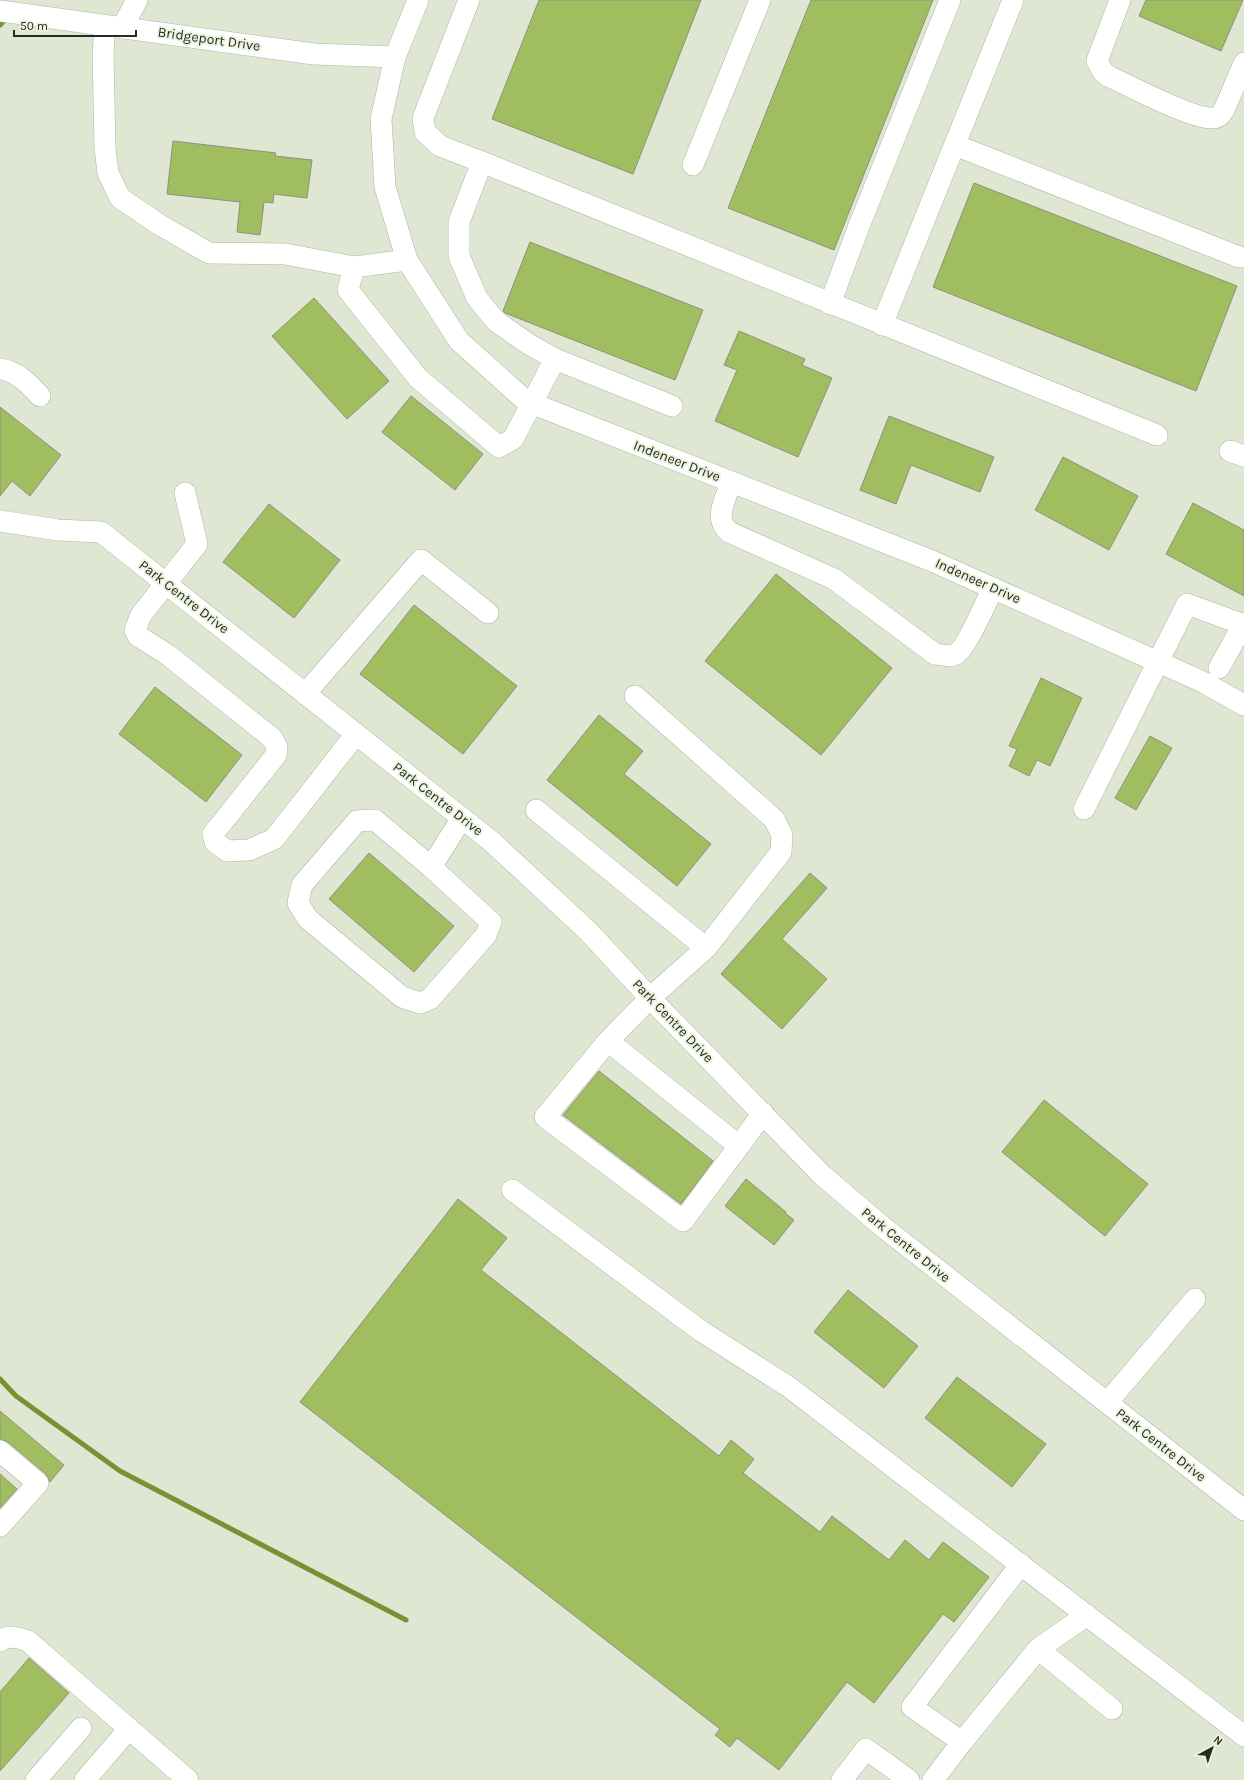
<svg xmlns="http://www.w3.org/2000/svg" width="1244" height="1780" font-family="Karla,sans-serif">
	<rect width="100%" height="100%" fill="#dfe7d2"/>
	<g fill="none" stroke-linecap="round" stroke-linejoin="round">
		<!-- stream -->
		<g stroke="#779234" stroke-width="5">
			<path d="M 0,25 L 7,17"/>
			<path d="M 0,1379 L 16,1396 L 120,1471 L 406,1620"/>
		</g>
	</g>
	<!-- building -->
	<g fill="#a0bd60" stroke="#8b927f">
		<path d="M 539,0 L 701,0 L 633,174 L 492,119 Z"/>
		<path d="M 811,0 L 933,0 L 834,250 L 728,208 Z"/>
		<path d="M 1146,0 L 1243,0 L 1221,51 L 1139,16 Z"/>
		<path d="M 173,141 L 276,153 L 275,156 L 312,160 L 307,198 L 274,194 L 273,203 L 264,202 L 260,235 L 237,232 L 240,202 L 167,194 Z"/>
		<path d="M 974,183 L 1237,286 L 1196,391 L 933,287 Z"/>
		<path d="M 530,242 L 703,310 L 675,380 L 505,313 L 503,311 Z"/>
		<path d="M 314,298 L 389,381 L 347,419 L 272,336 Z"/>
		<path d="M 739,331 L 805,359 L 802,365 L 832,378 L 798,457 L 715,421 L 737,370 L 724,365 Z"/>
		<path d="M 411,396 L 483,454 L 455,490 L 382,432 Z"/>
		<path d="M 0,407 L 61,455 L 30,496 L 12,481 L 0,496 Z"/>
		<path d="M 889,416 L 994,457 L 980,492 L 911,465 L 896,504 L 860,490 Z"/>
		<path d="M 1063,457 L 1138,496 L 1109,550 L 1035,510 Z"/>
		<path d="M 1193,503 L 1244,530 L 1244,596 L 1166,554 Z"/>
		<path d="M 269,504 L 340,560 L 294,618 L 223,562 Z"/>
		<path d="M 776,574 L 892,668 L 821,755 L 705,661 Z"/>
		<path d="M 414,605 L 517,686 L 463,754 L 360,674 Z"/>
		<path d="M 1041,678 L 1082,698 L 1050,766 L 1037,760 L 1029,776 L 1009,766 L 1017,749 L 1009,746 Z"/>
		<path d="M 155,687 L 242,755 L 206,802 L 119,734 Z"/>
		<path d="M 599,715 L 643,751 L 624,774 L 711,844 L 677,886 L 547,780 Z"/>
		<path d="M 1150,736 L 1172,748 L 1136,810 L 1115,798 Z"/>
		<path d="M 369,853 L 454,926 L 414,972 L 329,899 Z"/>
		<path d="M 810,873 L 827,888 L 782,939 L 827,979 L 782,1029 L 721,974 Z"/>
		<path d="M 599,1071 L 713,1161 L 681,1204 L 563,1115 Z"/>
		<path d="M 1044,1100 L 1148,1184 L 1105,1236 L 1002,1152 Z"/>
		<path d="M 746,1179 L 786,1212 L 785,1213 L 794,1220 L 774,1245 L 725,1206 Z"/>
		<path d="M 458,1199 L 507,1238 L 481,1270 L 719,1456 L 731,1440 L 754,1459 L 743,1473 L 820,1532 L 832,1516 L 889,1560 L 905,1540 L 929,1560 L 943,1542 L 989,1577 L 954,1622 L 943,1614 L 874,1703 L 847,1682 L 779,1770 L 737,1738 L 730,1747 L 715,1735 L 720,1729 L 300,1402 Z"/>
		<path d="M 848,1290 L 918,1346 L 884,1388 L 814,1332 Z"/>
		<path d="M 957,1377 L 1046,1444 L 1012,1487 L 925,1418 Z"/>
		<path d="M 0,1411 L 64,1465 L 50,1482 L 46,1474 L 8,1442 L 0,1439 Z"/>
		<path d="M 0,1474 L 17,1489 L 0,1508 Z"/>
		<path d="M 29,1658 L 69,1693 L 0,1771 L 0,1692 Z"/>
	</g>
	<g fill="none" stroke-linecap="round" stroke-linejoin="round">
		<!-- minor casing -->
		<g stroke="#afb6a2" stroke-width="22">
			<g id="minor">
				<path d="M 418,0 L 395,57 L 381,119 L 385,187 L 407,260 L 459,341 L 526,401 L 932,561 L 1203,682 L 1244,705"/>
				<path d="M 469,0 L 423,118 L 425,132 L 440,146 L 482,162 L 459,222 L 459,256 L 477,298 L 489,313 L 497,322 L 527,343 L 555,359"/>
				<path d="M 1120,0 L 1097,61 L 1103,72 L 1108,76 C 1130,86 1192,119 1212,118 C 1218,118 1221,115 1224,110 L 1244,63"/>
				<path d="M 0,11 L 314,54 L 395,57"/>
				<path d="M 105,26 L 103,53 L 105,148 L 108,173 L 120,198 L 160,225 L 209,253 L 285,254 L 354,267"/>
				<path d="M 122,28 L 137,0"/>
				<path d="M 955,145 L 1239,257"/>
				<path d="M 482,162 L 1157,435"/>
				<path d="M 693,165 L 760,0"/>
				<path d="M 407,260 L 354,267 L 348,290 L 418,378 L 499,447 L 513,439 L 555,359 L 672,406"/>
				<path d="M 830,304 L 859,226 L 950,0"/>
				<path d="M 882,325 L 1013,0"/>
				<path d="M 0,369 C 17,371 29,384 40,396"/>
				<path d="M 1230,451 L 1244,456"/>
				<path d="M 731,482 C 726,499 713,518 729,532 L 834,579 L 935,654 C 942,655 950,657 956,654 C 966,649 987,600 993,588"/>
				<path d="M 185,493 L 197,544 L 141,615 L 135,630 L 138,636 L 168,655 L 272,738 L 277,747 L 276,755 L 213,834 L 215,842 L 227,851 L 249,850 L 274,839 L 356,734"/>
				<path d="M 0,521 L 58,530 L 101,532 L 491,841 L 588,931 L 650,998 L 822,1175 L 883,1227 L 1244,1510"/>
				<path d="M 305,694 L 421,560 L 488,613"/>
				<path d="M 635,696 L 774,819 L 782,835 L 781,852 L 706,948 L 650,998 L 608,1041 L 739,1146 L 763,1113"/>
				<path d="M 1084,809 L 1187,604 L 1239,623 L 1240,630 L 1219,668"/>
				<path d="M 536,810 L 706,948"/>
				<path d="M 431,867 L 491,922 L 486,935 L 430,999 L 420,1003 L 402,997 L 308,919 L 298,903 L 302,885 L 357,821 L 375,820 L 431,867 L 462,818"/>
				<path d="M 608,1041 L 545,1117 L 683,1221 L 739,1146"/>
				<path d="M 512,1190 L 701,1331 L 789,1387 L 1244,1736"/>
				<path d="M 1107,1403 L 1195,1299"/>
				<path d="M 0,1451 L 38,1483 L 0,1526"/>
				<path d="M 1021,1564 L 912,1707 L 962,1742 L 1038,1649 L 1087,1615"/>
				<path d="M 0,1641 C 8,1634 19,1638 28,1641 L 188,1780"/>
				<path d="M 1038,1649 L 1112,1709"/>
				<path d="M 36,1780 L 81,1728"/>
				<path d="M 85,1780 L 128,1730"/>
				<path d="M 842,1780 L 866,1749 L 909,1780"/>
				<path d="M 933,1780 L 962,1742"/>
			</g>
		</g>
		<!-- minor -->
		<use href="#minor" stroke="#fff" stroke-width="21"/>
	</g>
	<g text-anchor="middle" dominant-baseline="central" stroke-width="4" stroke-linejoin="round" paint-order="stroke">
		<!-- street labels -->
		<g font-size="14" fill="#272a22" stroke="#ecf4df">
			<text transform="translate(209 39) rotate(8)">Bridgeport Drive</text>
			<text transform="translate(677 461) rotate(21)">Indeneer Drive</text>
			<text transform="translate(978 581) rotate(24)">Indeneer Drive</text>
			<text transform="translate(184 597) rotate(38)">Park Centre Drive</text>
			<text transform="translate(438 799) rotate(38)">Park Centre Drive</text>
			<text transform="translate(673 1021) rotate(46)">Park Centre Drive</text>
			<text transform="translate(906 1245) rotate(39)">Park Centre Drive</text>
			<text transform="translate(1161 1445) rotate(38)">Park Centre Drive</text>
		</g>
	</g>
	<!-- north arrow -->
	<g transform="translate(1212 1748) rotate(40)" stroke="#ecf4df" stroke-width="3" paint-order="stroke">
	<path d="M0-3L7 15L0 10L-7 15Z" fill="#272a22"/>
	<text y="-6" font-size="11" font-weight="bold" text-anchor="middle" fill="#272a22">N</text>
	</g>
	<!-- scale -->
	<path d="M14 30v6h122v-6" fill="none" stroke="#272a22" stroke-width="2"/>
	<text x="20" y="30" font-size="12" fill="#272a22" stroke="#ecf4df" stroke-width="3" paint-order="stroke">50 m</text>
</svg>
